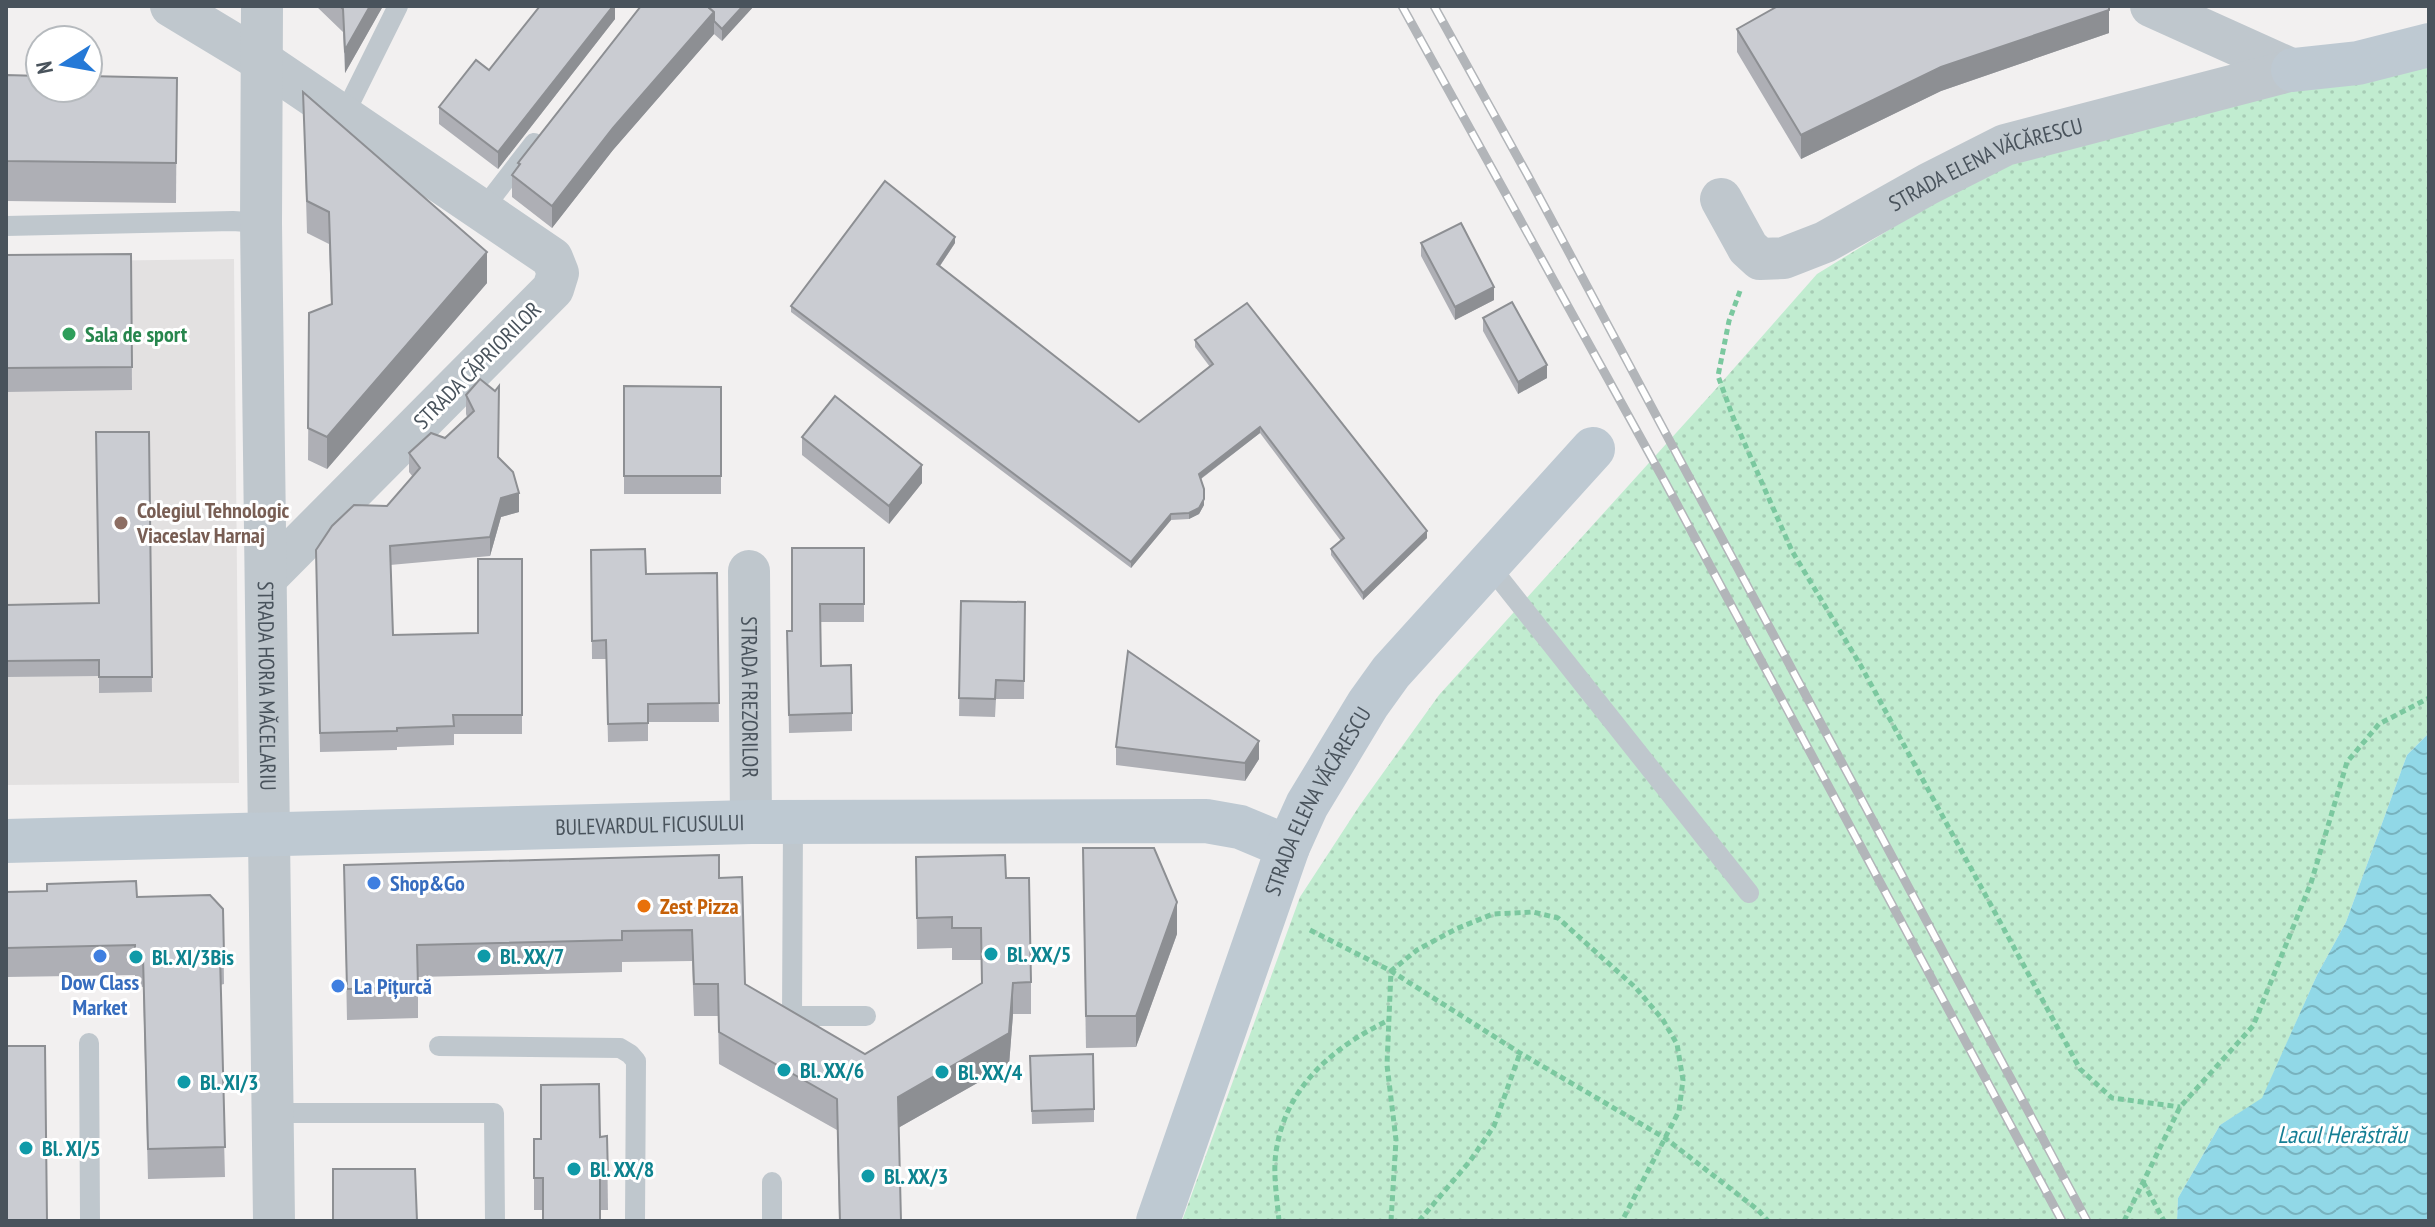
<svg xmlns="http://www.w3.org/2000/svg" width="2435" height="1227" font-family="'PT Sans Narrow',sans-serif">
	<defs>
		<pattern id="park-dots" width="8" height="8" patternUnits="userSpaceOnUse" patternTransform="scale(2)"><rect width="8" height="8" fill="#c1ecd0"/><path d="M2 2h.1M6 6h.1" fill="none" stroke="#a7ccb5" stroke-width="1.8" stroke-linecap="round"/></pattern>
		<pattern id="water-waves" width="16" height="10" patternUnits="userSpaceOnUse" patternTransform="scale(2)"><rect width="16" height="10" fill="#91d8e7"/><path d="M0 5q4-4 8 0t8 0" fill="none" stroke="#78b2be"/></pattern>
	</defs>
	<rect width="100%" height="100%" fill="#f2f0f0"/>
	<!-- education -->
	<path fill="#e3e1e1" d="M 234,259 L 239,783 L 6,785 L 6,262 Z"/>
	<!-- park -->
	<path fill="url(#park-dots)" d="M 2429,44 L 2429,733 L 2407,755 L 2346,922 L 2317,975 L 2262,1099 L 2220,1125 L 2178,1198 L 2177,1221 L 1182,1221 L 1300,897 L 1360,805 L 1439,695 L 1714,391 L 1817,274 L 1998,163 Z"/>
	<!-- water -->
	<path fill="url(#water-waves)" d="M 2429,733 L 2429,1221 L 2177,1221 L 2178,1198 L 2220,1125 L 2262,1098 L 2317,975 L 2346,922 L 2407,755 Z"/>
	<g fill="none" stroke-linecap="round" stroke-linejoin="round">
		<!-- path -->
		<g stroke="#7bc89f" stroke-width="5" stroke-dasharray="6 4" stroke-linecap="butt">
			<path d="M 1740,291 L 1729,321 L 1718,376 L 1733,417 L 1792,551 L 1861,666 L 2080,1069 L 2112,1098 L 2180,1107"/>
			<path d="M 1310,930 L 1391,971 L 1520,1053 L 1665,1138 L 1758,1210 L 1768,1221"/>
			<path d="M 2143,1182 L 2164,1221"/>
			<path d="M 1279,1221 C 1277,1197 1272,1170 1277,1146 C 1288,1085 1334,1047 1387,1021"/>
			<path d="M 1391,1221 L 1396,1140 L 1387,1065 L 1391,971 L 1417,950 L 1456,929 L 1493,914 L 1533,912 L 1558,918 L 1636,988 L 1663,1020 L 1677,1044 L 1683,1080 L 1679,1111 L 1622,1221"/>
			<path d="M 1419,1221 L 1470,1161 L 1494,1126 L 1520,1053"/>
			<path d="M 2124,1221 L 2180,1107 L 2253,1026 L 2311,883 L 2347,762 L 2379,724 L 2429,698"/>
		</g>
		<!-- lane -->
		<g stroke="#bfc7cd" stroke-width="20">
			<path d="M 344,115 L 398,6"/>
			<path d="M 483,209 L 534,143"/>
			<path d="M 6,226 L 233,221 L 261,223"/>
			<path d="M 1488,564 L 1749,893"/>
			<path d="M 793,822 L 792,1016 L 866,1016"/>
			<path d="M 89,1043 L 90,1221"/>
			<path d="M 439,1046 L 620,1048 L 630,1054 L 636,1061 L 635,1221"/>
			<path d="M 272,1113 L 494,1113 L 495,1221"/>
			<path d="M 772,1221 L 772,1182"/>
		</g>
		<!-- street -->
		<g stroke="#bfc7cd" stroke-width="42">
			<path d="M 171,6 L 262,61 L 552,258 L 558,273 L 553,289 L 267,577"/>
			<path id="s1" d="M 262,6 L 261,223 L 274,1221"/>
			<path d="M 2151,6 L 2293,70"/>
			<path id="s2" d="M 1721,199 L 1748,248 L 1760,259 L 1784,258 L 1825,242 L 1928,184 L 2005,145 L 2293,70"/>
			<path id="s3" d="M 749,571 L 751,822"/>
		</g>
		<!-- secondary -->
		<g stroke="#bec9d2" stroke-width="44">
			<path d="M 2293,70 L 2358,63 L 2429,45"/>
			<path id="s4" d="M 6,841 L 751,822 L 1206,821 L 1240,827 L 1288,847"/>
			<path id="s5" d="M 1158,1221 L 1288,847 L 1307,805 L 1336,757 L 1368,704 L 1391,672 L 1593,449"/>
		</g>
		<!-- rail casing -->
		<g stroke="#b2b5b9" stroke-width="9">
			<g id="rail">
				<path d="M 1402,6 L 1665,482 L 2062,1221"/>
				<path d="M 1434,6 L 1527,174 L 2087,1221"/>
			</g>
		</g>
		<!-- rail -->
		<use href="#rail" stroke="#fff" stroke-width="6" stroke-dasharray="18" stroke-linecap="butt"/>
	</g>
	<!-- wall -->
	<g fill="#aeafb5">
		<path d="M 316,6 L 383,6 L 345,73 L 343,32 Z"/>
		<path d="M 536,6 L 615,6 L 615,19 L 498,169 L 439,124 L 439,107 L 489,70 L 538,9 Z"/>
		<path d="M 641,6 L 754,6 L 722,41 L 714,34 L 613,150 L 552,228 L 512,197 L 512,175 L 518,167 L 518,163 Z"/>
		<path d="M 1737,29 L 2109,33 L 1941,91 L 1801,159 L 1737,52 Z"/>
		<path d="M 6,75 L 177,78 L 176,203 L 6,201 Z"/>
		<path d="M 303,92 L 487,283 L 327,469 L 308,460 L 309,313 L 331,305 L 329,244 L 307,233 Z"/>
		<path d="M 955,243 L 940,266 L 1139,422 L 1210,367 L 1195,347 L 1195,340 L 1427,538 L 1363,600 L 1331,555 L 1331,549 L 1341,541 L 1260,433 L 1201,479 L 1204,489 L 1204,505 L 1199,514 L 1189,519 L 1171,520 L 1131,568 L 791,312 L 791,306 Z"/>
		<path d="M 1421,243 L 1494,300 L 1455,320 L 1421,256 Z"/>
		<path d="M 131,254 L 132,390 L 6,392 L 6,255 Z"/>
		<path d="M 1483,318 L 1547,378 L 1518,394 L 1483,331 Z"/>
		<path d="M 624,386 L 721,387 L 721,494 L 624,494 Z"/>
		<path d="M 466,395 L 498,458 L 519,512 L 501,517 L 490,556 L 390,565 L 393,635 L 478,633 L 522,559 L 522,734 L 454,734 L 454,745 L 397,747 L 397,750 L 320,752 L 316,550 L 387,506 L 413,477 L 409,472 L 409,453 L 445,438 L 467,417 L 466,414 Z"/>
		<path d="M 149,432 L 152,692 L 99,693 L 99,676 L 6,677 L 6,605 L 98,603 Z"/>
		<path d="M 802,437 L 922,483 L 889,524 L 802,455 Z"/>
		<path d="M 864,548 L 864,622 L 820,622 L 821,666 L 852,713 L 852,731 L 789,733 L 787,631 L 792,631 Z"/>
		<path d="M 591,550 L 646,574 L 717,573 L 719,722 L 648,722 L 648,741 L 608,742 L 606,659 L 592,659 Z"/>
		<path d="M 961,601 L 1025,602 L 1024,699 L 996,699 L 995,717 L 959,716 Z"/>
		<path d="M 1116,747 L 1259,759 L 1245,781 L 1116,765 Z"/>
		<path d="M 916,857 L 1006,878 L 1031,982 L 1031,1014 L 1013,1014 L 1009,1065 L 898,1128 L 901,1221 L 839,1221 L 837,1130 L 719,1064 L 718,1016 L 694,1016 L 692,961 L 622,962 L 622,972 L 418,977 L 418,1018 L 347,1020 L 344,865 L 719,878 L 745,984 L 865,1054 L 981,984 L 981,960 L 952,960 L 952,948 L 917,949 Z"/>
		<path d="M 1083,880 L 1177,934 L 1136,1047 L 1086,1048 Z"/>
		<path d="M 6,892 L 137,897 L 223,909 L 224,984 L 220,985 L 225,1177 L 148,1179 L 143,987 L 135,986 L 135,975 L 6,977 Z"/>
		<path d="M 1030,1056 L 1094,1109 L 1094,1122 L 1032,1124 Z"/>
		<path d="M 607,1136 L 608,1210 L 534,1210 L 534,1139 Z"/>
	</g>
	<!-- shaded-wall -->
	<g fill="#8d8f93">
		<path d="M 370,6 L 383,6 L 345,73 L 345,50 Z"/>
		<path d="M 613,6 L 615,6 L 615,19 L 498,169 L 498,152 Z"/>
		<path d="M 743,6 L 754,6 L 722,41 L 722,29 Z"/>
		<path d="M 2109,10 L 2109,33 L 1941,91 L 1801,159 L 1801,135 L 1941,67 Z"/>
		<path d="M 714,12 L 714,34 L 613,150 L 552,228 L 552,206 L 613,128 Z"/>
		<path d="M 955,237 L 955,243 L 937,270 L 937,264 Z"/>
		<path d="M 487,252 L 487,283 L 327,469 L 327,437 Z"/>
		<path d="M 1494,287 L 1494,300 L 1455,320 L 1455,307 Z"/>
		<path d="M 1547,365 L 1547,378 L 1518,394 L 1518,382 Z"/>
		<path d="M 1260,427 L 1260,433 L 1199,480 L 1199,474 Z"/>
		<path d="M 922,465 L 922,483 L 889,524 L 889,506 Z"/>
		<path d="M 519,493 L 519,512 L 501,517 L 490,556 L 490,537 L 501,498 Z"/>
		<path d="M 1204,499 L 1204,505 L 1199,514 L 1189,519 L 1189,513 Z"/>
		<path d="M 1171,514 L 1171,520 L 1131,568 L 1131,562 Z"/>
		<path d="M 1427,531 L 1427,538 L 1363,600 L 1363,593 Z"/>
		<path d="M 1259,741 L 1259,759 L 1245,781 L 1245,763 Z"/>
		<path d="M 1177,902 L 1177,934 L 1136,1047 L 1136,1016 Z"/>
		<path d="M 1013,983 L 1013,1014 L 1009,1065 L 898,1128 L 898,1097 Z"/>
	</g>
	<!-- building -->
	<g fill="#caccd2" stroke="#8d8f93" stroke-width="2">
		<path d="M 340,6 L 370,6 L 345,50 L 343,9 Z"/>
		<path d="M 540,6 L 613,6 L 498,152 L 439,107 L 476,60 L 489,70 Z"/>
		<path d="M 641,6 L 707,6 L 714,12 L 613,128 L 552,206 L 512,175 L 520,164 L 518,163 Z"/>
		<path d="M 707,6 L 743,6 L 722,29 L 714,21 L 714,12 Z"/>
		<path d="M 1778,6 L 2109,6 L 2109,10 L 1941,67 L 1801,135 L 1737,29 Z"/>
		<path d="M 6,75 L 40,76 L 40,88 L 88,88 L 88,76 L 177,78 L 176,163 L 6,161 Z"/>
		<path d="M 303,92 L 487,252 L 327,437 L 308,428 L 309,313 L 332,304 L 329,212 L 307,201 Z"/>
		<path d="M 885,181 L 955,237 L 937,264 L 1139,422 L 1213,364 L 1195,340 L 1247,303 L 1427,531 L 1363,593 L 1331,549 L 1344,538 L 1260,427 L 1199,474 L 1204,489 L 1204,499 L 1199,508 L 1189,513 L 1171,514 L 1131,562 L 791,306 Z"/>
		<path d="M 1461,223 L 1494,287 L 1455,307 L 1421,243 Z"/>
		<path d="M 131,254 L 132,367 L 6,368 L 6,255 Z"/>
		<path d="M 1512,302 L 1547,365 L 1518,382 L 1483,318 Z"/>
		<path d="M 480,379 L 495,391 L 499,386 L 498,457 L 513,472 L 519,493 L 501,498 L 490,537 L 390,546 L 393,635 L 478,633 L 478,559 L 522,559 L 522,715 L 453,715 L 454,726 L 397,728 L 397,731 L 320,733 L 316,550 L 332,526 L 354,505 L 387,506 L 420,468 L 409,453 L 431,433 L 445,438 L 474,411 L 466,395 Z"/>
		<path d="M 624,386 L 721,387 L 721,476 L 624,476 Z"/>
		<path d="M 835,396 L 922,465 L 889,506 L 802,437 Z"/>
		<path d="M 96,432 L 149,432 L 152,677 L 99,677 L 99,660 L 6,661 L 6,605 L 99,603 Z"/>
		<path d="M 792,548 L 864,548 L 864,604 L 820,604 L 821,666 L 851,665 L 852,713 L 789,715 L 787,631 L 792,631 Z"/>
		<path d="M 645,549 L 646,574 L 717,573 L 719,703 L 648,704 L 648,723 L 608,724 L 606,640 L 592,641 L 591,550 Z"/>
		<path d="M 961,601 L 1025,602 L 1024,681 L 996,680 L 995,699 L 959,698 Z"/>
		<path d="M 1128,651 L 1259,741 L 1245,763 L 1116,747 Z"/>
		<path d="M 1083,848 L 1154,848 L 1177,902 L 1136,1016 L 1086,1016 Z"/>
		<path d="M 719,855 L 719,878 L 742,877 L 745,984 L 865,1054 L 982,983 L 981,928 L 952,928 L 952,917 L 917,918 L 916,857 L 1005,855 L 1006,878 L 1029,878 L 1031,982 L 1013,983 L 1009,1033 L 898,1097 L 901,1221 L 840,1221 L 837,1099 L 719,1032 L 718,984 L 694,984 L 692,930 L 622,931 L 622,940 L 417,945 L 418,987 L 347,989 L 344,865 Z"/>
		<path d="M 136,881 L 137,897 L 210,895 L 223,909 L 224,955 L 220,955 L 225,1147 L 148,1149 L 143,957 L 135,956 L 135,945 L 6,948 L 6,892 L 47,891 L 47,884 Z"/>
		<path d="M 6,1046 L 45,1046 L 47,1221 L 6,1221 Z"/>
		<path d="M 1093,1054 L 1094,1109 L 1032,1111 L 1030,1056 Z"/>
		<path d="M 599,1084 L 600,1137 L 607,1136 L 608,1178 L 600,1178 L 600,1221 L 543,1221 L 543,1178 L 534,1178 L 534,1139 L 541,1139 L 541,1085 Z"/>
		<path d="M 333,1169 L 415,1169 L 417,1221 L 333,1221 Z"/>
	</g>
	<!-- markers -->
	<circle fill="#2e9e5b" stroke="#fff" stroke-width="3" cx="69" cy="334" r="8"/>
	<circle fill="#8d6e63" stroke="#fff" stroke-width="3" cx="121" cy="523" r="8"/>
	<g fill="#3f7fe0" stroke="#fff" stroke-width="3">
		<circle cx="374" cy="883" r="8"/>
		<circle cx="100" cy="956" r="8"/>
		<circle cx="338" cy="986" r="8"/>
	</g>
	<circle fill="#e8710a" stroke="#fff" stroke-width="3" cx="644" cy="906" r="8"/>
	<g fill="#0f9aa8" stroke="#fff" stroke-width="3">
		<circle cx="991" cy="954" r="8"/>
		<circle cx="484" cy="956" r="8"/>
		<circle cx="136" cy="957" r="8"/>
		<circle cx="784" cy="1070" r="8"/>
		<circle cx="942" cy="1072" r="8"/>
		<circle cx="184" cy="1082" r="8"/>
		<circle cx="26" cy="1148" r="8"/>
		<circle cx="574" cy="1169" r="8"/>
		<circle cx="868" cy="1176" r="8"/>
	</g>
	<g text-anchor="middle" dominant-baseline="central" stroke-width="6" stroke-linejoin="round" paint-order="stroke">
		<!-- street labels -->
		<g font-size="22" fill="#49535c" stroke="#fff">
			<text stroke="none"><textPath href="#s2" startOffset="320">STRADA ELENA VĂCĂRESCU</textPath></text>
			<text transform="translate(477 365) rotate(-45)">STRADA CĂPRIORILOR</text>
			<text stroke="none"><textPath href="#s1" startOffset="680">STRADA HORIA MĂCELARIU</textPath></text>
			<text stroke="none"><textPath href="#s3" startOffset="126">STRADA FREZORILOR</textPath></text>
			<text stroke="none"><textPath href="#s5" startOffset="450">STRADA ELENA VĂCĂRESCU</textPath></text>
			<text stroke="none"><textPath href="#s4" startOffset="644">BULEVARDUL FICUSULUI</textPath></text>
		</g>
		<!-- leisure labels -->
		<g font-size="22" font-weight="bold" fill="#27864d" stroke="#fff" text-anchor="start">
			<text x="85" y="334">Sala de sport</text>
		</g>
		<!-- education labels -->
		<g font-size="22" font-weight="bold" fill="#785e54" stroke="#fff" text-anchor="start">
			<text x="137" y="510">Colegiul Tehnologic<tspan x="137" dy="25">Viaceslav Harnaj</tspan></text>
		</g>
		<!-- shop labels -->
		<g font-size="22" font-weight="bold" fill="#366cbe" stroke="#fff" text-anchor="start">
			<text x="390" y="883">Shop&amp;Go</text>
			<text x="100" y="982" text-anchor="middle">Dow Class<tspan x="100" dy="25">Market</tspan></text>
			<text x="354" y="986">La Pițurcă</text>
		</g>
		<!-- food labels -->
		<g font-size="22" font-weight="bold" fill="#c56008" stroke="#fff" text-anchor="start">
			<text x="660" y="906">Zest Pizza</text>
		</g>
		<!-- culture labels -->
		<g font-size="22" font-weight="bold" fill="#0d838f" stroke="#fff" text-anchor="start">
			<text x="1007" y="954">Bl. XX/5</text>
			<text x="500" y="956">Bl. XX/7</text>
			<text x="152" y="957">Bl. XI/3Bis</text>
			<text x="800" y="1070">Bl. XX/6</text>
			<text x="958" y="1072">Bl. XX/4</text>
			<text x="200" y="1082">Bl. XI/3</text>
			<text x="42" y="1148">Bl. XI/5</text>
			<text x="590" y="1169">Bl. XX/8</text>
			<text x="884" y="1176">Bl. XX/3</text>
		</g>
		<!-- water labels -->
		<g font-size="24" font-style="italic" fill="#157e94" stroke="#fff">
			<text x="2342" y="1134">Lacul Herăstrău</text>
		</g>
	</g>
	<!-- border -->
	<rect width="2435" height="1227" fill="none" stroke="#49535c" stroke-width="16"/>
	<!-- north arrow -->
	<g transform="translate(64 64) rotate(259)"><circle r="38" fill="#ffffff" stroke="#b6babe" stroke-width="2"/>
	<path d="M0-6L14 30L0 20L-14 30Z" fill="#2579d7"/>
	<text y="-12" font-size="22" font-weight="bold" text-anchor="middle" fill="#49535c">N</text>
	</g>
</svg>
